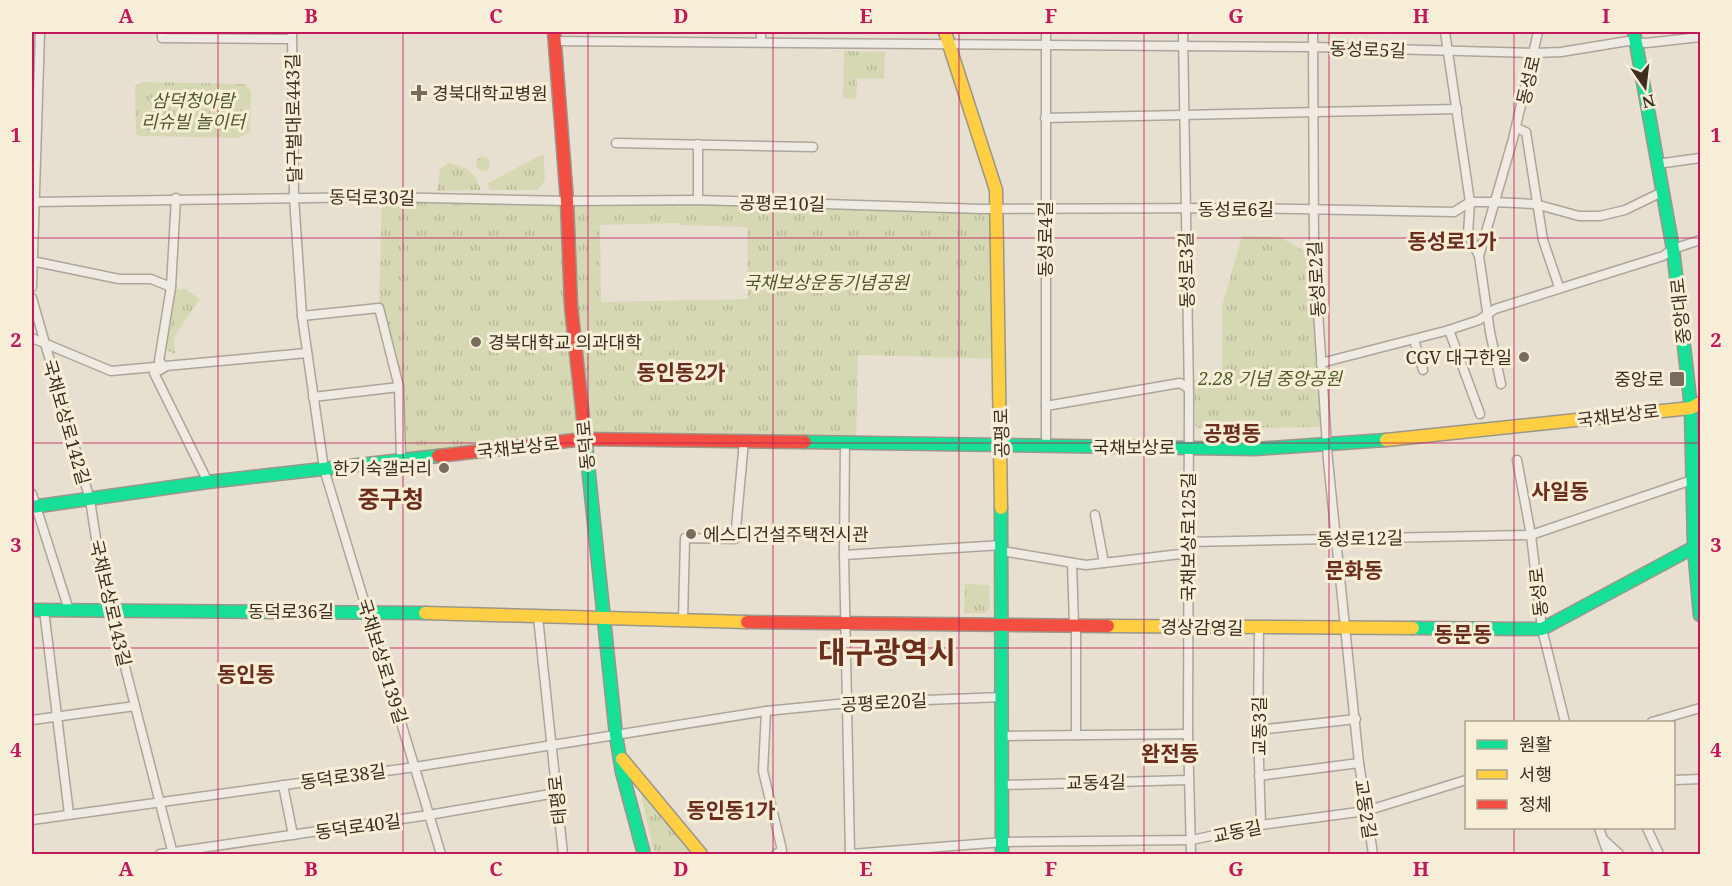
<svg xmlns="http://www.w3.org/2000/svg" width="1732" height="886" font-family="'Noto Serif','Noto Sans KR',serif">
	<defs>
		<pattern id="park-tufts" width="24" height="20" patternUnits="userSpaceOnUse" patternTransform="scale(1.5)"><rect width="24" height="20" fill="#d6d7b3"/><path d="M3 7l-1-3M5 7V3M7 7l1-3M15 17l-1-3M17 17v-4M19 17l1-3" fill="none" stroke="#b9b99a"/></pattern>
	</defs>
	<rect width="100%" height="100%" fill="#e7e0d1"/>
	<!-- park -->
	<g fill="url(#park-tufts)" fill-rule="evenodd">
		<path d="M 844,51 L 885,52 L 884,79 L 857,78 L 856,99 L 843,98 Z"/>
		<path d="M 143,82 L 245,84 L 251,91 L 250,132 L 239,138 L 140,136 L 136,134 L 135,86 Z"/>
		<path d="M 543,154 L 545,180 L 538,190 L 489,190 L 488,183 Z"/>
		<circle cx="483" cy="164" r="7"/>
		<path d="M 448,163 C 466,166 475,172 481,190 L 437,191 L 440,169 Z"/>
		<path d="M 382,197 L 678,200 L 679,213 L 680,200 L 998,208 L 999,359 L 858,355 L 856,443 L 584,439 L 401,460 L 399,387 L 379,308 ZM 678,223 L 679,225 L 747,227 L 748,299 L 601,302 L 600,225 Z"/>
		<path d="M 1242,236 L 1280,237 L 1311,255 L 1322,427 L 1197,428 L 1195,425 L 1195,392 L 1193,380 L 1222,379 L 1222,306 Z"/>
		<path d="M 185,289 L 200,299 L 174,337 L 175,354 L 164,349 L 170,290 Z"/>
		<path d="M 965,584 L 989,585 L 990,608 L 985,613 L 964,613 Z"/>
		<path d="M 641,794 L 692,854 L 654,854 Z"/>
	</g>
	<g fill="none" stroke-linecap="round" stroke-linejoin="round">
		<!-- street casing -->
		<g stroke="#ada599" stroke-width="11">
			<g id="street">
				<path d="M 162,32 L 162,38 L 292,39"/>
				<path d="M 292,32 L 294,197 L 302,316 L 324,469 L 441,854"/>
				<path d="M 1046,32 L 1046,447"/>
				<path d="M 1183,32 L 1189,396 L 1188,734 L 1191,854"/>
				<path d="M 1313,32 L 1314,252 L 1328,461 L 1359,763 L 1373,854"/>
				<path d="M 1445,32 L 1470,202 L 1468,234 L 1479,256"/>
				<path d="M 554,41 L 1313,47 L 1534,53 L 1561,52 L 1628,41 L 1646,43 L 1700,37"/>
				<path d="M 761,41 L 761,32"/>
				<path d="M 1045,118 L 1457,109"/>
				<path d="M 1516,128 L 1526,132 L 1543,240 L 1559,287"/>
				<path d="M 616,143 L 813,147"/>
				<path d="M 698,144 L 698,200"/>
				<path d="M 1657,164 L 1700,158"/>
				<path d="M 32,202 L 382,197 L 567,201 L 698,200 L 982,209 L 1242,208 L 1454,212 L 1470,202 L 1493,202 L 1535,204 L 1579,216 L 1600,216 L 1625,210 L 1662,192"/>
				<path d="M 32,261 L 119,279 L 151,279 L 171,287"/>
				<path d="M 32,287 L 40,32"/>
				<path d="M 32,298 L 90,500 L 102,577 L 173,854"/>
				<path d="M 302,316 L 379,308 L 399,387 L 401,460"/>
				<path d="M 1449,330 L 1480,414"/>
				<path d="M 32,338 L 111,371 L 307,353"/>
				<path d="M 1414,340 L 1423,370"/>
				<path d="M 1321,363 L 1449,330 L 1479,320 L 1495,309 L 1663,256 L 1673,249 L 1700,240"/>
				<path d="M 165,367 L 159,361 L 171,287 L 176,198"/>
				<path d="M 162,369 L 154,373 L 208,482"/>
				<path d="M 1501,384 L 1490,332 L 1479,256 L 1513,139 L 1538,32"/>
				<path d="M 313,397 L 399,387"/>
				<path d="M 1046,406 L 1180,383 L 1188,388"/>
				<path d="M 1517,460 L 1531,535 L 1542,629 L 1565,722"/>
				<path d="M 32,494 L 69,610"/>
				<path d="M 1095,515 L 1104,563"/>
				<path d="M 1189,542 L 1531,535 L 1692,480"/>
				<path d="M 1002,551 L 1086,565 L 1189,553"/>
				<path d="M 844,555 L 845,442"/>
				<path d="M 1072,563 L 1074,625"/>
				<path d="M 44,610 L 69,814"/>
				<path d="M 538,617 L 563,854"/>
				<path d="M 683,620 L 685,538 L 735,539 L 744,441"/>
				<path d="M 1076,625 L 1076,735"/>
				<path d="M 1259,628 L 1258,730 L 1261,825"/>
				<path d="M 766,711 L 763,771 L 782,850 L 776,854"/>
				<path d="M 32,720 L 135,706"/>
				<path d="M 1652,722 L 1700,708"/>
				<path d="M 1258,730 L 1356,719"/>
				<path d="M 1003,736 L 1188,734"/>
				<path d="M 1259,776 L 1359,763"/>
				<path d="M 1674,780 L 1700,779"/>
				<path d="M 283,785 L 293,835"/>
				<path d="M 1003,785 L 1188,780"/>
				<path d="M 32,820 L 415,767 L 766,711 L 848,703 L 1002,697"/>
				<path d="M 1599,828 L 1608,854"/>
				<path d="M 1647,828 L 1659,854"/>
				<path d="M 1604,840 L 1619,854"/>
				<path d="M 160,854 L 429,815 L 556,793"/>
				<path d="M 850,854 L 844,555 L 1002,545"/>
				<path d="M 851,854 L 1003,842 L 1192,840 L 1261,825 L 1366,811 L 1466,780"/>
			</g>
		</g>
		<!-- fast casing -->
		<g stroke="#9c958a" stroke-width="15">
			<g id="fast">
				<path d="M 1634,32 L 1673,249 L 1691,408 L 1694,547 L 1700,615"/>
				<path d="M 805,442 L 1255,449 L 1386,440"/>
				<path d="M 586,446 L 616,735 L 622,772 L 644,854"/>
				<path d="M 32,507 L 208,482 L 438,456"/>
				<path d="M 1001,508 L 1002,854"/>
				<path d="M 32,610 L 425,613"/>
				<path d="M 1413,628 L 1542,629 L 1700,544"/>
			</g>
		</g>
		<!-- slow casing -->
		<g stroke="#9c958a" stroke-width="15">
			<g id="slow">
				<path d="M 945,32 L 996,190 L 1001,508"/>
				<path d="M 1386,440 L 1691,408 L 1700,403"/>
				<path d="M 425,613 L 747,622"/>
				<path d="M 1108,626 L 1413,628"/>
				<path d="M 622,759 L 701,854"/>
			</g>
		</g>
		<!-- jam casing -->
		<g stroke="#9c958a" stroke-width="15">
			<g id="jam">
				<path d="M 554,32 L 567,201 L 571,306 L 586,446"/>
				<path d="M 438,456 L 584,439 L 805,442"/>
				<path d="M 747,622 L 1108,626"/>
			</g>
		</g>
		<!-- street -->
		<use href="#street" stroke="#efebe3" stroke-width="8"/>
		<!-- fast -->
		<use href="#fast" stroke="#16e098" stroke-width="12"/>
		<!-- slow -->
		<use href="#slow" stroke="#ffcf43" stroke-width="12"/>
		<!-- jam -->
		<use href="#jam" stroke="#f24e42" stroke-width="12"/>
	</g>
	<!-- grid -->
	<path fill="none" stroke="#c2185b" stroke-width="1.5" stroke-opacity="0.55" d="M 218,32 L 218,854M 403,32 L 403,854M 588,32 L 588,854M 773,32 L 773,854M 959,32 L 959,854M 1144,32 L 1144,854M 1329,32 L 1329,854M 1514,32 L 1514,722M 32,238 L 1700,238M 32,443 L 1700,443M 32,648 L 1700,648M 1514,828 L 1514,854"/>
	<!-- markers -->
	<g fill="#786c5e" stroke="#f7eed8" stroke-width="2">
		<path d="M416 84h6v6h6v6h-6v6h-6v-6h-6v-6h6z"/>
		<circle cx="476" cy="342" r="6"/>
		<circle cx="1524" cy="357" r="6"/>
		<rect x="1669" y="371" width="16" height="16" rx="3"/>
		<circle cx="444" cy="468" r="6"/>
		<circle cx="691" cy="534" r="6"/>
	</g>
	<g text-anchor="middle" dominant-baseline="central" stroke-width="6" stroke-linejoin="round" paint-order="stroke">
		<!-- street labels -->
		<g font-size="18" fill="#3d2e20" stroke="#f7eed8">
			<text transform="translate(1368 49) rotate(2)">동성로5길</text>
			<text transform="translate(1528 80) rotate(-77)">동성로</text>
			<text transform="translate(293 118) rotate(-91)">달구벌대로443길</text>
			<text transform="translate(372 197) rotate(1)">동덕로30길</text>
			<text transform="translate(782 203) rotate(1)">공평로10길</text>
			<text x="1236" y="209">동성로6길</text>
			<text transform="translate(1045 239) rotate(-90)">동성로4길</text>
			<text transform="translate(1186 270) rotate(-91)">동성로3길</text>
			<text transform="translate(1316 279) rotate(-93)">동성로2길</text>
			<text transform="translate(1680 311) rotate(-96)">중앙대로</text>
			<text transform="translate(1618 415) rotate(-7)">국채보상로</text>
			<text transform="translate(67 422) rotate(74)">국채보상로142길</text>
			<text transform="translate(1001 433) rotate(-91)">공평로</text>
			<text transform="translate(585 445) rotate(-95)">동덕로</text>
			<text transform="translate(518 447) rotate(-6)">국채보상로</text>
			<text x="1134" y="447">국채보상로</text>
			<text transform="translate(1188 537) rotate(-90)">국채보상로125길</text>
			<text transform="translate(1360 538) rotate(-1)">동성로12길</text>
			<text transform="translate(1538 592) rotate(-96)">동성로</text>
			<text transform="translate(111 603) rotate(77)">국채보상로143길</text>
			<text x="291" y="611">동덕로36길</text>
			<text transform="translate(1202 627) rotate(1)">경상감영길</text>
			<text transform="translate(383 661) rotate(73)">국채보상로139길</text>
			<text transform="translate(884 702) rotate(-3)">공평로20길</text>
			<text transform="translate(1259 726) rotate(-90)">교동3길</text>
			<text transform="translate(343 776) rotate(-8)">동덕로38길</text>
			<text transform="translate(1096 782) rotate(-1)">교동4길</text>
			<text transform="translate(557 800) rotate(-96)">태평로</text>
			<text transform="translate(1366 809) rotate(81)">교동2길</text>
			<text transform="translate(358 826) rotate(-8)">동덕로40길</text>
			<text transform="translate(1237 831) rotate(-12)">교동길</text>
		</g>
		<!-- poi labels -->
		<g font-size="18" fill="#3d2e20" stroke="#f7eed8" text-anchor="start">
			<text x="432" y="93">경북대학교병원</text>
			<text x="488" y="342">경북대학교 의과대학</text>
			<text x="1512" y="357" text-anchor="end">CGV 대구한일</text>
			<text x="1664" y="379" text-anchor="end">중앙로</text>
			<text x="432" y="468" text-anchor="end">한기숙갤러리</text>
			<text x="703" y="534">에스디건설주택전시관</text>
		</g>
		<!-- park labels -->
		<g font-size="18" font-style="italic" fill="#4d5a26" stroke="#f7eed8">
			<text x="193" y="100">삼덕청아람<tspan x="193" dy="21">리슈빌 놀이터</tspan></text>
			<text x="826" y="282">국채보상운동기념공원</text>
			<text x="1270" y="378">2.28 기념 중앙공원</text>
		</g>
		<!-- quarter labels -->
		<g font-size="21" font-weight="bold" fill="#6b2e1e" stroke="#f7eed8">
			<text x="1452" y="241">동성로1가</text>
			<text x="681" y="372">동인동2가</text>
			<text x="1232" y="433">공평동</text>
			<text x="1560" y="491">사일동</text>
			<text x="1354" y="570">문화동</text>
			<text x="1463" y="634">동문동</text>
			<text x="246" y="674">동인동</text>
			<text x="1170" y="753">완전동</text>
			<text x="731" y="810">동인동1가</text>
		</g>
		<!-- district labels -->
		<g font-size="24" font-weight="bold" fill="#6b2e1e" stroke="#f7eed8">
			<text x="391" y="498">중구청</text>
		</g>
		<!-- town labels -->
		<g font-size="30" font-weight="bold" fill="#6b2e1e" stroke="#f7eed8">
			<text x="887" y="651">대구광역시</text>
		</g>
	</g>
	<!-- border -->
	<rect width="1732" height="886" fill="none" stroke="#f7eed8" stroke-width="66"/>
	<!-- legend -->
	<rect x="1465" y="721" width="210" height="108" fill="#f7eed8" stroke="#ada18e" stroke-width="1.5"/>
	<rect x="1477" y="740" width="30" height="9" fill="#16e098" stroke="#ada18e" stroke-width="1.5"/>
	<text x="1519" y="751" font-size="18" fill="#3d2e20">원활</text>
	<rect x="1477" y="770" width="30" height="9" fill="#ffcf43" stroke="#ada18e" stroke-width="1.5"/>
	<text x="1519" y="781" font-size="18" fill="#3d2e20">서행</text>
	<rect x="1477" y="800" width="30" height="9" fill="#f24e42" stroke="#ada18e" stroke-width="1.5"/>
	<text x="1519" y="811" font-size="18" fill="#3d2e20">정체</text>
	<!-- north arrow -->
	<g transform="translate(1645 87) rotate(166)" stroke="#f7eed8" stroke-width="4.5" paint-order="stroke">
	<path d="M0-4.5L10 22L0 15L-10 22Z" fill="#3d2e20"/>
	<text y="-9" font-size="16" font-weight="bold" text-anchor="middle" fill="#3d2e20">N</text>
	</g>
	<rect x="33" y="33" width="1666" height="820" fill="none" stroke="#c2185b" stroke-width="2"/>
	<g font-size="20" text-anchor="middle" font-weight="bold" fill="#c2185b">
		<text x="126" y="23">A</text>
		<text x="311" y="23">B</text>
		<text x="496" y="23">C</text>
		<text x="681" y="23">D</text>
		<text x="866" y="23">E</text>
		<text x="1051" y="23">F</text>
		<text x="1236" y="23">G</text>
		<text x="1421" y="23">H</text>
		<text x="1606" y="23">I</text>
		<text x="16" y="142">1</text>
		<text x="1716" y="142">1</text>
		<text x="16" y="347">2</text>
		<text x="1716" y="347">2</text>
		<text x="16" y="552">3</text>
		<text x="1716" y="552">3</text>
		<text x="16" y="757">4</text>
		<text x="1716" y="757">4</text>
		<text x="126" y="876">A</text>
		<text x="311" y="876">B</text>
		<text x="496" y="876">C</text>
		<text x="681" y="876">D</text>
		<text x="866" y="876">E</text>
		<text x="1051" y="876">F</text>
		<text x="1236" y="876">G</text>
		<text x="1421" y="876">H</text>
		<text x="1606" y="876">I</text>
	</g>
</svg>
